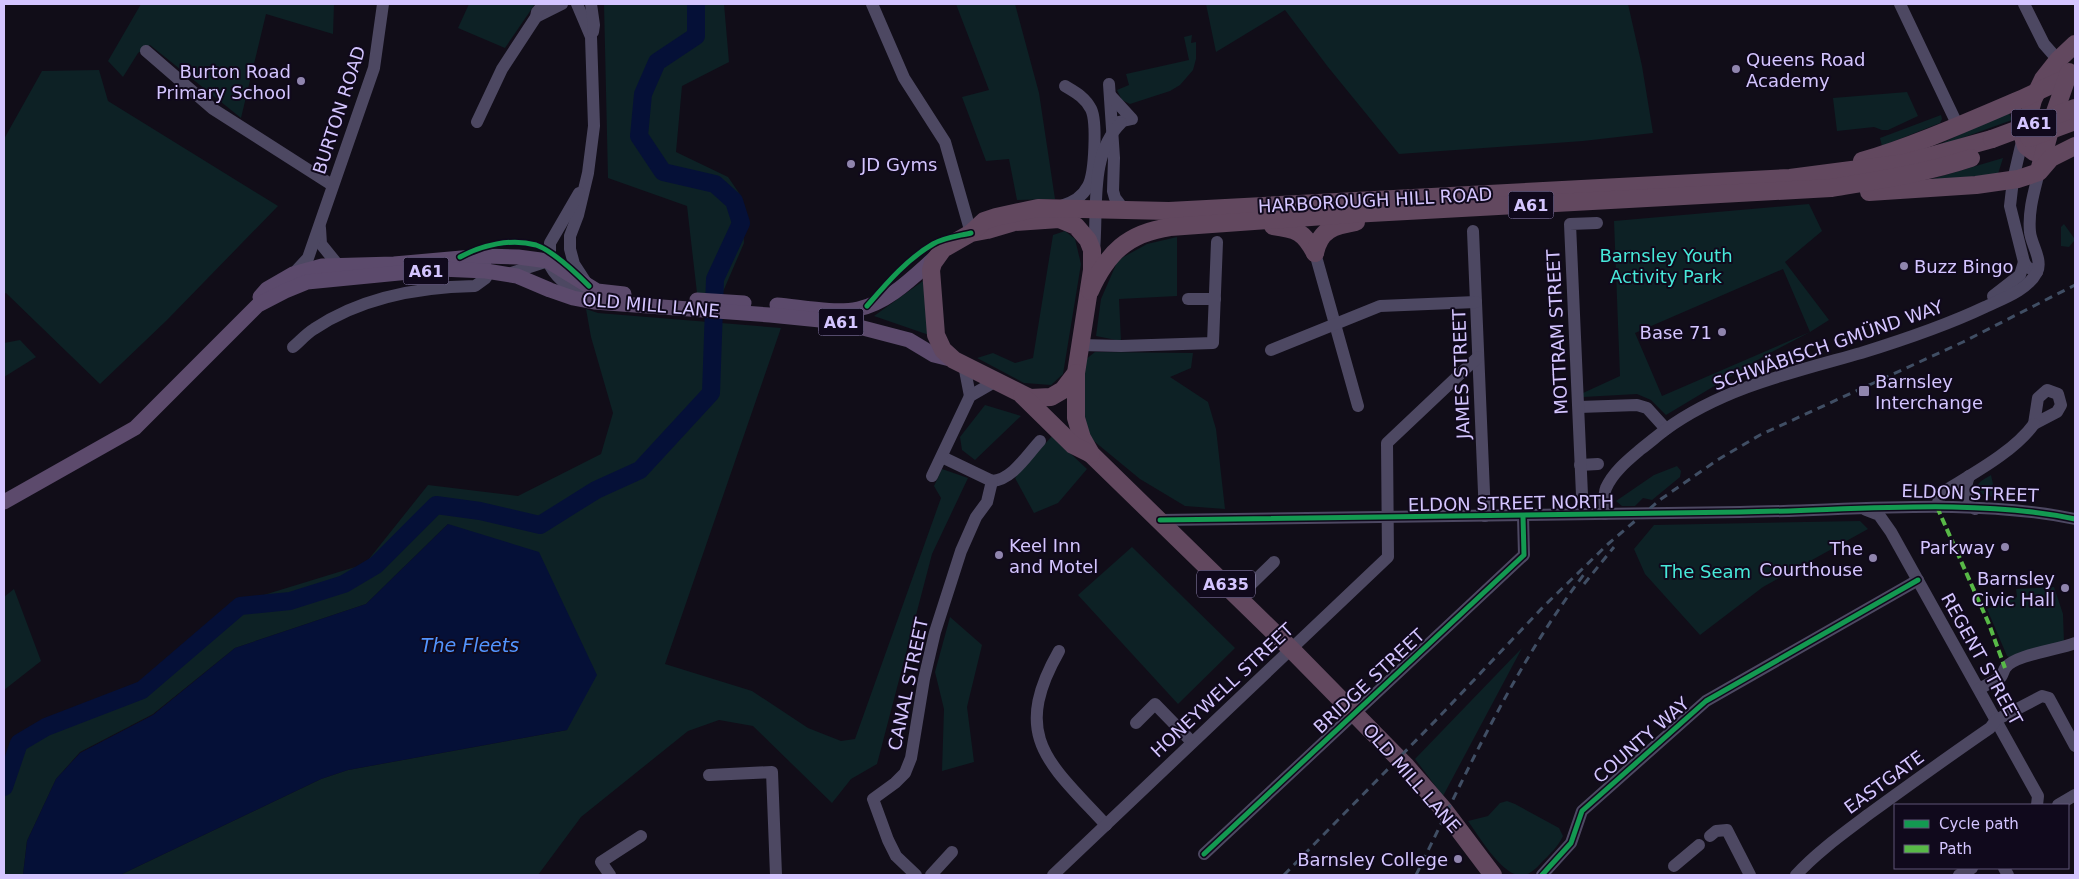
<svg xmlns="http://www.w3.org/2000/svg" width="2079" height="879" font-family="'DejaVu Sans',sans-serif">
	<rect width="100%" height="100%" fill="#110d18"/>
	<!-- green -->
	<g fill="#0d2125" fill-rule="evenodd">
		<path d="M 141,4 L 334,4 L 333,34 L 266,14 L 241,118 L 150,45 L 138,53 L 123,77 L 108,61 Z"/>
		<path d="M 469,4 L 535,4 L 505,48 L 458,28 Z"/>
		<path d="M 604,4 L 724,4 L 729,62 L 682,86 L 676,152 L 728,177 L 741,196 L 744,243 L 722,294 L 697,293 L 687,206 L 608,178 Z"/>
		<path d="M 956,4 L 1015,4 L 1039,93 L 1055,199 L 1017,200 L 1009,159 L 986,161 L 962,97 L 989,90 Z"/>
		<path d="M 1206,4 L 1628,4 L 1642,66 L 1653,133 L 1583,141 L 1399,154 L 1328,67 L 1285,10 L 1216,52 Z"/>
		<path d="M 1192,35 L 1191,43 L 1196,42 L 1196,59 L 1193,70 L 1180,85 L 1170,91 L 1130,104 L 1122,100 L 1117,90 L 1129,85 L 1126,74 L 1189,60 L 1184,37 Z"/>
		<path d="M 99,70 L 108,101 L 278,206 L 167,320 L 100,384 L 6,293 L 4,294 L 4,139 L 42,71 Z"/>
		<path d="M 1907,92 L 1918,116 L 1888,130 L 1882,130 L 1874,127 L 1837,131 L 1833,98 Z"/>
		<path d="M 2008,111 L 2012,120 L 1926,151 Z"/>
		<path d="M 1941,115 L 1942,119 L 1940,123 L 1882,146 L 1880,138 Z"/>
		<path d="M 2003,158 L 1998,174 L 1925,181 Z"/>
		<path d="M 1809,204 L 1822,231 L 1785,262 L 1829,320 L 1810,332 L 1766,355 L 1666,415 L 1651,400 L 1637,394 L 1583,397 L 1583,393 L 1620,376 L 1614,221 ZM 1783,269 L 1810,332 L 1662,396 L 1635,333 Z"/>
		<path d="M 2064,224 L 2074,238 L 2074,241 L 2069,247 L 2061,246 L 2061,227 Z"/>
		<path d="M 1065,231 L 1075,239 L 1081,264 L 1063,374 L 1051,385 L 1024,383 L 977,358 L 993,353 L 1015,363 L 1033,358 L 1053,235 Z"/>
		<path d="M 1177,237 L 1177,296 L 1119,299 L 1121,341 L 1096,336 L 1101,299 L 1118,260 L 1147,244 Z"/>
		<path d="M 923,281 L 929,335 L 874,316 Z"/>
		<path d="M 586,309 L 598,313 L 781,328 L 665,664 L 752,691 L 808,728 L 841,741 L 855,739 L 941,498 L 934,486 L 942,469 L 968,478 L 932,554 L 877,764 L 851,779 L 832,803 L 753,726 L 719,720 L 688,731 L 581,817 L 538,875 L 120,875 L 321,779 L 348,770 L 567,730 L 448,524 L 366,604 L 235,648 L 153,714 L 80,752 L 56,779 L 27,841 L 23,875 L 4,875 L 4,795 L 19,743 L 46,727 L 142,690 L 234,604 L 365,564 L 428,485 L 518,496 L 601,454 L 613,413 L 591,337 Z"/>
		<path d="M 20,340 L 36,357 L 4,377 L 4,343 Z"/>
		<path d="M 1095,352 L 1193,353 L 1191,368 L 1170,377 L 1208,402 L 1216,429 L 1225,509 L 1185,506 L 1140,479 L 1089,437 L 1078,406 L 1085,360 Z"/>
		<path d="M 985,405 L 1021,416 L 975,460 L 962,450 L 960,437 Z"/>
		<path d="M 1052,436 L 1087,469 L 1058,503 L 1034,513 L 1015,478 Z"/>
		<path d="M 1677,466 L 1681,471 L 1680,477 L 1652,500 L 1643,498 L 1635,506 L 1622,506 L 1616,501 L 1654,475 Z"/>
		<path d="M 1991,475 L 1993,484 L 1992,485 L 1997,498 L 1978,493 C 1974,483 1983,480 1991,475 Z"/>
		<path d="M 1860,521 L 1868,529 L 1763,587 L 1700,635 L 1645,574 L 1634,549 L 1654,525 Z"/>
		<path d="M 1132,547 L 1235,648 L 1178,704 L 1078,595 Z"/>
		<path d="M 2054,587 L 2063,614 L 2064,643 L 2009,657 L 2007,656 L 1987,609 L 2017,597 L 2016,589 Z"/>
		<path d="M 14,589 L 41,661 L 4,690 L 4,597 Z"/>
		<path d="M 950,617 L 982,645 L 967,707 L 974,762 L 942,771 L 944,709 L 935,672 Z"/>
		<path d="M 1522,648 L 1443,796 L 1415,759 Z"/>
		<path d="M 1507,801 L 1515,804 L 1559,828 L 1563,836 C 1558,847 1549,855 1541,863 C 1535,870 1527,877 1518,875 C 1500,872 1478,835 1468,821 L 1488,816 L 1500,803 Z"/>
	</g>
	<!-- water -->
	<path fill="#051037" d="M 448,524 L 539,552 L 597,675 L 567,730 L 348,770 L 321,779 L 120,875 L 23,875 L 27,841 L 56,779 L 80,753 L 153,715 L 235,648 L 366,604 Z"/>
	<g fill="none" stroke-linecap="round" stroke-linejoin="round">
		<!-- river -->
		<path stroke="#051037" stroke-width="18" d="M 4,787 L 19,743 L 46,727 L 142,690 L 240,606 L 290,601 L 344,584 L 376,565 L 436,505 L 480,511 L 540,525 L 596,490 L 640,470 L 711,393 L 715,279 L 741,223 L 734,201 L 715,184 L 663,172 L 639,136 L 643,94 L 657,62 L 696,36 L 696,4"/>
		<!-- minor -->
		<g stroke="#4d4862" stroke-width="12">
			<path d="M 577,4 L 591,37 L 594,126 L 588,173 L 578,215 L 570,236 L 570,249 L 574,264 L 587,284"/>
			<path d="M 591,4 L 594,25 L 593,32"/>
			<path d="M 872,4 L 904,78 L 945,142 L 971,233"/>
			<path d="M 1900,4 L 1958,126"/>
			<path d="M 2024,4 L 2044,44 L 2058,60 L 2064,58"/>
			<path d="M 536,17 L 562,4"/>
			<path d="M 146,51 L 213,109 L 332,185"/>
			<path d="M 1109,84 L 1114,158 L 1113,191 L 1115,198 L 1125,211"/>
			<path d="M 1110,95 L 1132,119 L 1114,123"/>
			<path d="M 477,122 L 502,69 L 536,17 L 537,12 L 544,4"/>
			<path d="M 2023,137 L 2013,180 L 2010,206 L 2024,262 L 2027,267 L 2037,272"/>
			<path d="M 579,193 L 550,243 L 550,254 L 548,261 C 555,280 573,289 590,300"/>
			<path d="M 1061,206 C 1072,203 1083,196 1088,186 C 1095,173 1097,121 1091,109 C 1085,97 1075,92 1065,86"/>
			<path d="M 320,228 L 321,244 L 338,265"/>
			<path d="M 1473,231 L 1485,516"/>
			<path d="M 1094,251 C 1098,209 1089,154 1121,123"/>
			<path d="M 1315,253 L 1358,406"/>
			<path d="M 294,273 L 308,258 L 374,68 L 383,4"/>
			<path d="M 508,274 L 548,261"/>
			<path d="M 1993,296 L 2020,275 L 2024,262"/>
			<path d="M 1188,299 L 1215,299"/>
			<path d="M 1080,345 L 1121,346 L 1213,343 L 1217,242"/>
			<path d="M 293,347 C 300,341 306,334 314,329 C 360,298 420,287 475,286 L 486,278 L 485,263"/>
			<path d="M 1271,350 L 1380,306 L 1476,302"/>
			<path d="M 964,365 L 970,396"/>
			<path d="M 2047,390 L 2058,394 L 2061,405 L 2057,412 L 2034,424 L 2038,398 Z"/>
			<path d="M 1579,407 L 1637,405 L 1647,408 L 1666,429"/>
			<path d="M 942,457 L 992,481 C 1012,480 1027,455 1040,441"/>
			<path d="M 1580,465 L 1598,464"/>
			<path d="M 932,476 L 970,396 L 996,381"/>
			<path d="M 1969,476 C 1964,489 1966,498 1975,509"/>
			<path d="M 1582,495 L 1570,224 L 1597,223"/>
			<path d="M 1937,507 L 1940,494 C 1970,475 2013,453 2034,424"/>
			<path d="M 1866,510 L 1879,515 L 1891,532 L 2038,796 L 2037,805"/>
			<path d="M 1605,514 C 1605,505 1603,496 1606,488 C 1613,472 1628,460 1641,449 C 1649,443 1657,436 1665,430 C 1722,388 1794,372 1861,353 C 1903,340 1945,326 1985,307 C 2002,299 2028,290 2037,272 C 2043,260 2031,244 2030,232 C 2028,211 2034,192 2039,172"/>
			<path d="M 1160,520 C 1353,519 1546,516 1740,512 C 1848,511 1969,497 2075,519"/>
			<path d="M 1238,597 L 1274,562"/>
			<path d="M 1059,651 C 1010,737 1049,763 1106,825"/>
			<path d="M 1979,689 L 2001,677 C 2003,674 2004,669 2006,667 C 2017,654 2059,650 2075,643"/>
			<path d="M 1136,723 L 1155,704 L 1192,742"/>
			<path d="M 709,775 L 772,772 L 776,875"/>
			<path d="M 2058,805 L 2075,795"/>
			<path d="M 1710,836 L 1716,831 L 1727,830 L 1750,875"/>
			<path d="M 1204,854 L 1524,555 L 1523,516"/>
			<path d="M 1674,866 L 1699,845"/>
			<path d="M 2004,868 L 2008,875"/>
			<path d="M 610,875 L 601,862 L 641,836"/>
			<path d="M 916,875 L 896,856 L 888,840 L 873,799 L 895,783 L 905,773 L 911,758 L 924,679 L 935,632 L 961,551 L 976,517 L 987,502 L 992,481"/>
			<path d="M 931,875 L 952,852"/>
			<path d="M 1053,875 L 1388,557 L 1387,443 L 1478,357"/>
			<path d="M 1542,875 L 1571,843 L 1582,811 L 1706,701 L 1918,580"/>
			<path d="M 1796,875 C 1817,852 1844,833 1869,814 C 1909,785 1949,756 1990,728 L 1996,720 L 2042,696 L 2049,698 L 2075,746"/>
			<path d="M 1959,875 L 1972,868"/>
		</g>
		<!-- major -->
		<g stroke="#5c4a6c" stroke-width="15">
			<path d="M 260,297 L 267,289 L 293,274 L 322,266 L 394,264 L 484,256 L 518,257 L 548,261 L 597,291 L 624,294"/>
			<path d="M 697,300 L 744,303"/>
			<path d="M 777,305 C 801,307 835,314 858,309 C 889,303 915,275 938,255"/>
			<path d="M 4,502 L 135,428 L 258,305 L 285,291 L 307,282 L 440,269 L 486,271 L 517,276 L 550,290 L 573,298 L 594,302 L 770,315 L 840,322 L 909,340 L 934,355 L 954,360"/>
		</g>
		<!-- highway -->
		<g stroke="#62485f" stroke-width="18">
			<path d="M 2051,158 L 2034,152 L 2026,146 L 2023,137 L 2033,100 L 2043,79 L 2058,60 L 2075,44"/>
			<path d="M 1862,161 C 1916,145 1967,122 2019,100 C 2038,92 2055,82 2075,75"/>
			<path d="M 2040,167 L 2055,112 L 2069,72"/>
			<path d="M 1869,192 L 1976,185 L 2018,179 L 2039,172 L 2051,158 L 2075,146"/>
			<path d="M 1059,219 L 1076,226 L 1088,240 L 1092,250 L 1092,270 L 1076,373 L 1063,390 L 1051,397 L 1030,398 L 954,360 L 943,350 L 936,335 L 931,270 L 933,263 L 943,249 L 971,233 L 987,230 L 1014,222 Z"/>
			<path d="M 1273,226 C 1297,229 1304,232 1315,253"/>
			<path d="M 971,233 L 984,221 L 996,217 L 1038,208 L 1169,211 L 1790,178 L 1905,163 L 1992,139"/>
			<path d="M 1315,253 C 1320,229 1334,226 1356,222"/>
			<path d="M 1090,291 C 1107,253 1128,233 1170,227 L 1352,214 L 1831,188 C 1879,180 1926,173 1971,158"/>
			<path d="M 1076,373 L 1076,418 L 1082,438 L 1091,454 L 1291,649 L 1405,765 L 1444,810 L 1493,875"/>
			<path d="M 1022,395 L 1073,445 L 1091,454"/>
		</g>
		<!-- rail -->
		<g stroke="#404e64" stroke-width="3" stroke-dasharray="8 6" stroke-linecap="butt">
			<path d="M 1584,584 L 1614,547"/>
			<path d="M 1284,875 L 1438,718 L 1544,606 L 1608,544 L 1661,499 L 1719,459 L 1760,435 L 1963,342 L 2075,285"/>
			<path d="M 1416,875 C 1467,772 1514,666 1585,573"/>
		</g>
		<!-- highway-bridge -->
		<g stroke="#62485f" stroke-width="18">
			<path d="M 2029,138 L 2075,121"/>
			<path d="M 1992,139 L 2075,108"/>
		</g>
		<!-- quiet -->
		<path stroke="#58b947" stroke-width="4" stroke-dasharray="8 4" stroke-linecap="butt" d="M 1937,507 L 1989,624 L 2005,668"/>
		<!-- cycleway casing -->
		<g stroke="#10091c" stroke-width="8">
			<g id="cycleway">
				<path d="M 460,257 C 482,245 511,238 536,245 C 553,251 576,273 589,286"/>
				<path d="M 867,306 C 886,284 907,259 933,244 C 945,237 959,236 971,233"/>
				<path d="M 1160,520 C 1353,519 1546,516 1740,512 C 1848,511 1969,497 2075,519"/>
				<path d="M 1204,854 L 1524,555 L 1523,516"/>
				<path d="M 1542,875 L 1571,843 L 1582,811 L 1706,701 L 1918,580"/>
			</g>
		</g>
		<!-- cycleway -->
		<use href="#cycleway" stroke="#139951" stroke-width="5"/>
	</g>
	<!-- markers -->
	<g fill="#9085ae" stroke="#10091c" stroke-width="2">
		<circle cx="1736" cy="69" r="5"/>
		<circle cx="301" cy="81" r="5"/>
		<circle cx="851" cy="164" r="5"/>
		<circle cx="1904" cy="266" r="5"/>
		<circle cx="1722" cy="332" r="5"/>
		<rect x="1858" y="385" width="12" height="12" rx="2.5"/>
		<circle cx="2005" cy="547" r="5"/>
		<circle cx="999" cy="555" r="5"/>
		<circle cx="1873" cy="558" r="5"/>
		<circle cx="2065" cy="588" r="5"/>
		<circle cx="1458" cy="859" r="5"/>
	</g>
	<g text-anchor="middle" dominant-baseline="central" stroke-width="4" stroke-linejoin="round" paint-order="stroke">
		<!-- shield labels -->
		<g fill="#10091c" stroke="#998dbb" stroke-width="1">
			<rect x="2011.5" y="109.5" width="45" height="27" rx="4"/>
			<rect x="1508.5" y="191.5" width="45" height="27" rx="4"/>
			<rect x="403.5" y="257.5" width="45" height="27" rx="4"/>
			<rect x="818.5" y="308.5" width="45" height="27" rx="4"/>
			<rect x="1197" y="570.5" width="58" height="27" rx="4"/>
		</g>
		<g font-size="16" font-weight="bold" fill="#d4c5ff">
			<text x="2034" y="123">A61</text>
			<text x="1531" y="205">A61</text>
			<text x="426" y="271">A61</text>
			<text x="841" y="322">A61</text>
			<text x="1226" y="584">A635</text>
		</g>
		<!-- poi labels -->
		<g font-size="18" fill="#d4c5ff" stroke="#10091c" text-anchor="end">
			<text x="1746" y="59" text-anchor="start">Queens Road<tspan x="1746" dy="21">Academy</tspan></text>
			<text x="291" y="71">Burton Road<tspan x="291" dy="21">Primary School</tspan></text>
			<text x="861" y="164" text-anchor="start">JD Gyms</text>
			<text x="1914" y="266" text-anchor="start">Buzz Bingo</text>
			<text x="1712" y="332">Base 71</text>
			<text x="1875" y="381" text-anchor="start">Barnsley<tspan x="1875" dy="21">Interchange</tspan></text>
			<text x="1009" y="545" text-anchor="start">Keel Inn<tspan x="1009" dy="21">and Motel</tspan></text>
			<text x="1995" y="547">Parkway</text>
			<text x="1863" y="548">The<tspan x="1863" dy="21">Courthouse</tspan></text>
			<text x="2055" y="578">Barnsley<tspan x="2055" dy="21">Civic Hall</tspan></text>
			<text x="1448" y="859">Barnsley College</text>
		</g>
		<!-- street labels -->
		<g font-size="18" fill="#d4c5ff" stroke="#10091c">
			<text transform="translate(339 110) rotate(-72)">BURTON ROAD</text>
			<text transform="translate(1375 200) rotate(-3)">HARBOROUGH HILL ROAD</text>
			<text transform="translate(651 305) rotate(5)">OLD MILL LANE</text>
			<text transform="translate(1557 332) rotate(-93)">MOTTRAM STREET</text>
			<text transform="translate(1828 345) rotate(-19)">SCHWÄBISCH GMÜND WAY</text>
			<text transform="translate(1461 374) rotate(-92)">JAMES STREET</text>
			<text transform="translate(1970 493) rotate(2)">ELDON STREET</text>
			<text transform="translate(1511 503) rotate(-1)">ELDON STREET NORTH</text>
			<text transform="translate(1982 659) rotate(61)">REGENT STREET</text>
			<text transform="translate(1369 681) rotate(-43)">BRIDGE STREET</text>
			<text transform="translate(908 684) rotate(-78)">CANAL STREET</text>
			<text transform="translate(1222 690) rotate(-43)">HONEYWELL STREET</text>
			<text transform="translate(1641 740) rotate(-41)">COUNTY WAY</text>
			<text transform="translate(1412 778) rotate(49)">OLD MILL LANE</text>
			<text transform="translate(1884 782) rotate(-36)">EASTGATE</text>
		</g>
		<!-- park labels -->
		<g font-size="18" fill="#47e8d9" stroke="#10091c">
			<text x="1666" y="255">Barnsley Youth<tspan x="1666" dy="21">Activity Park</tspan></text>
			<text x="1706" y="571">The Seam</text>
		</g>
		<!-- water labels -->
		<g font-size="19" font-style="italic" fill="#5395ff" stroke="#10091c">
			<text x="470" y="645">The Fleets</text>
		</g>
	</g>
	<!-- border -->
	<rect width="2079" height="879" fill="none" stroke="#d4c5ff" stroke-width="10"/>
	<!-- legend -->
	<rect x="1894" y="804" width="175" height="65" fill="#10091c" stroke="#5e5477"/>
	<rect x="1904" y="820" width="25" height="8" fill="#139951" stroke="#5e5477"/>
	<text x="1939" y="829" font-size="15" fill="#d4c5ff">Cycle path</text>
	<rect x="1904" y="845" width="25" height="8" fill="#58b947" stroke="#5e5477"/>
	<text x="1939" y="854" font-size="15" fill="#d4c5ff">Path</text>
</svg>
